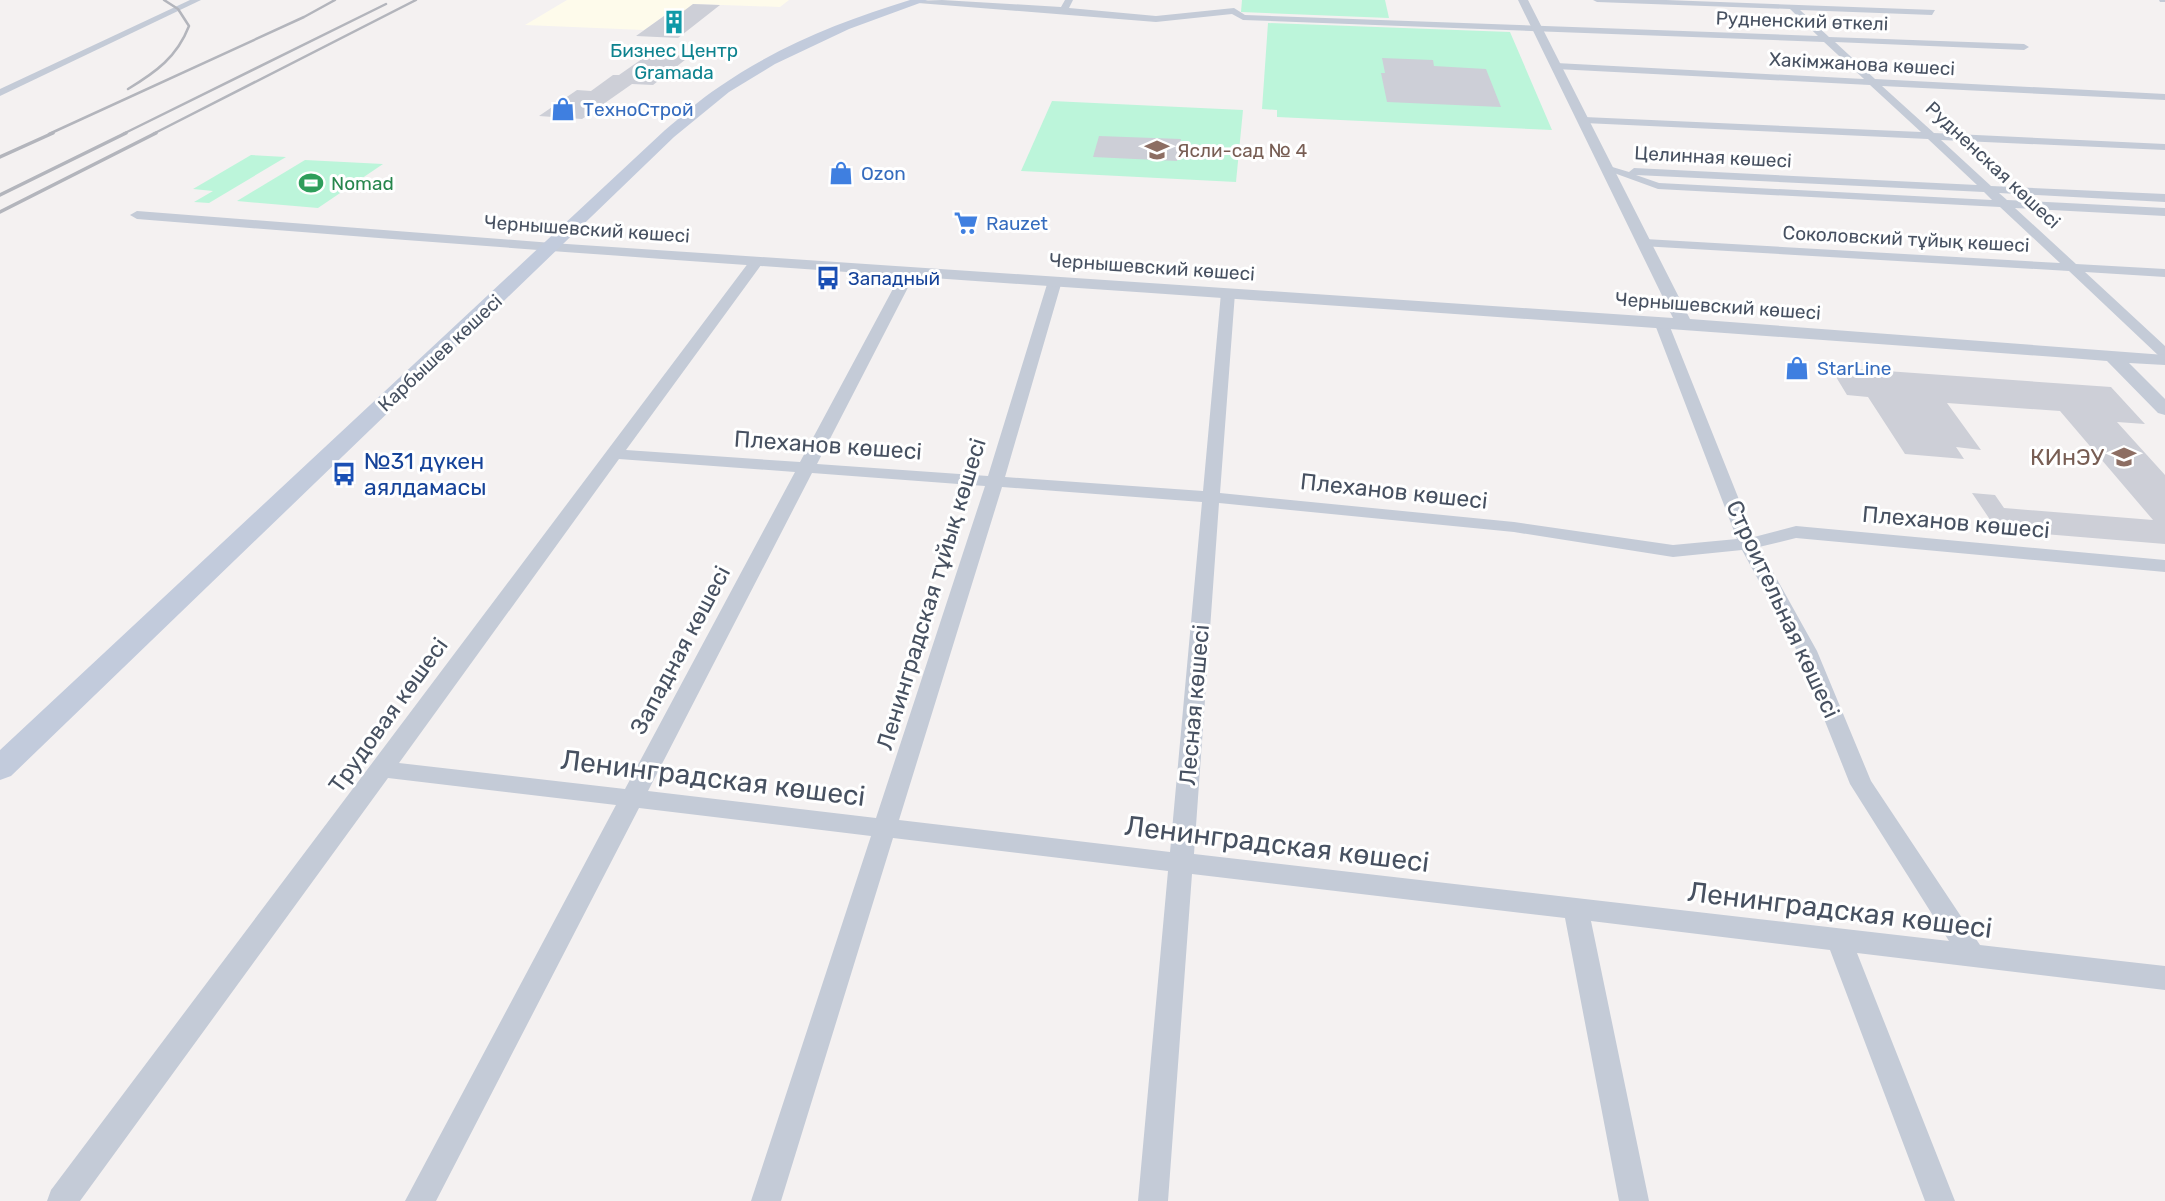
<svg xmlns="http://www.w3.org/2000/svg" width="2165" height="1201" font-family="Rubik,sans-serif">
	<rect width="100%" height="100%" fill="#f4f1f1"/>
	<!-- commercial -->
	<path fill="#fefbeb" d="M 567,0 L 789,0 L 780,7 L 694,4 L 677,16 L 664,16 L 644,30 L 525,25 Z"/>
	<!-- green -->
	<g fill="#bcf5da">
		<path d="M 1242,0 L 1385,0 L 1389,18 L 1241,12 Z"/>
		<path d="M 1268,23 L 1510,32 L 1552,130 L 1277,117 L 1277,110 L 1262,109 Z"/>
		<path d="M 1052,101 L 1243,110 L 1236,182 L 1021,171 Z"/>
		<path d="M 251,155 L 286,157 L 209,203 L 194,202 L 213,191 L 193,189 Z"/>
		<path d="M 305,160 L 383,164 L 318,208 L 237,201 Z"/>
	</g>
	<!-- building -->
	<g fill="#cdcfd7">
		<path d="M 693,4 L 720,5 L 678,38 L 636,36 L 664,16 L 677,16 Z"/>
		<path d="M 649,54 L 690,56 L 653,85 L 632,84 L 582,119 L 539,116 L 577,90 L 591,91 L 613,75 L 619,75 Z"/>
		<path d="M 1382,58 L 1433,60 L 1434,66 L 1486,69 L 1501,107 L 1387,102 L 1381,73 L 1385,73 Z"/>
		<path d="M 1099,136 L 1181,139 L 1177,161 L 1093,157 Z"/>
		<path d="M 1830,367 L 2111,387 L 2145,424 L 2117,422 L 2165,475 L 2165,544 L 1997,530 L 1972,493 L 1995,495 L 2004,508 L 2153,520 L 2060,411 L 1947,403 L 1981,450 L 1956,447 L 1964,459 L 1905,454 L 1868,397 L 1847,395 Z"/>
	</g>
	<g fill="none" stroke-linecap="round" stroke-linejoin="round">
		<!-- minor -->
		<g fill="#c4cbd7" fill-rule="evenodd">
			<path d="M 190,0 L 201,0 L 0,96 L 0,89 Z"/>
			<path d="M 942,0 L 1061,7 L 1065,0 L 1073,0 L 1069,8 L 1156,16 L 1234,8 L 1245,15 L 1818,36 L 1790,9 L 1597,2 L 1593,0 L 1666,0 L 1935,10 L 1932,15 L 1800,10 L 1829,37 L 2024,44 L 2029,47 L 2024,50 L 1835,42 L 1875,79 L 2165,94 L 2165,100 L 1882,86 L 1934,133 L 2165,144 L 2165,150 L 1941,140 L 1991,186 L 2165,194 L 2165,202 L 1999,193 L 2007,200 L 2165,208 L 2165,216 L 2015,208 L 2076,264 L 2165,269 L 2165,277 L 2085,272 L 2165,346 L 2165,358 L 2160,357 L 2069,271 L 1641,246 L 1639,243 L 1645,239 L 2060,263 L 2000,207 L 1658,189 L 1603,169 L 1609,166 L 1629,172 L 1634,168 L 1977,185 L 1928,139 L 1584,123 L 1579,120 L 1584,117 L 1921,132 L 1870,85 L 1556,69 L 1551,66 L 1556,63 L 1864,79 L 1824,42 L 1243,20 L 1232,14 L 1156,22 L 918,3 L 914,1 ZM 1636,175 L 1984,192 L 1992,200 L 1659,183 Z"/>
			<path d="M 2159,0 L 2165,0 L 2165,2 L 2160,2 Z"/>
			<path d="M 757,257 L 764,261 L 626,450 L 800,462 L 902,272 L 909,268 L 916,272 L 817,464 L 988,476 L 1048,281 L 1055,277 L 1062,281 L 1005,477 L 1203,491 L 1221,293 L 1228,289 L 1235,293 L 1220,493 L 1514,522 L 1673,545 L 1737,539 L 1654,322 L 1661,318 L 1668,322 L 1754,537 L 1796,526 L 2165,560 L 2165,572 L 1796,538 L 1759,547 L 1817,651 L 1871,781 L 1980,945 L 2165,966 L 2165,990 L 1857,953 L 1955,1201 L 1925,1201 L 1830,950 L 1591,921 L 1649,1201 L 1619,1201 L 1565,918 L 1192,874 L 1168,1201 L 1138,1201 L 1168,871 L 893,838 L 781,1201 L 751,1201 L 871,836 L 639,808 L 436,1201 L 405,1201 L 616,805 L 388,778 L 80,1201 L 47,1201 L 51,1190 L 752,258 ZM 619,459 L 795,472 L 625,789 L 399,763 ZM 812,473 L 985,486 L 876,818 L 648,791 ZM 1002,487 L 1202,502 L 1170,852 L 899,820 ZM 1219,503 L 1514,532 L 1673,557 L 1742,550 L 1797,651 L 1850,784 L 1949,941 L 1194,854 Z"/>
		</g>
		<!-- tertiary -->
		<path fill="#c4cbd7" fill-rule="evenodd" d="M 1518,0 L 1528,0 L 1690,319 L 2165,355 L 2165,365 L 2129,363 L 2165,399 L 2165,415 L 2158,413 L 2107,361 C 1450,311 793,272 137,219 L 130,215 L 137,211 L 552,243 L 1673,318 Z"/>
		<!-- secondary -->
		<path fill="#c2cbdc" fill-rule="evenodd" d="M 910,0 L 928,0 L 849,29 L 775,64 L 729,92 L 674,137 L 11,776 L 0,780 L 0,750 L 664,131 C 682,116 699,100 719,87 C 776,47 844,20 910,0 Z"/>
		<!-- rail-far1 -->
		<g stroke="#b3b5bc" stroke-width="2.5">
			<path d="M 128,89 C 156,72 177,57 189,26 L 178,9 L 164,0"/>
			<path d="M 49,134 L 304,17 L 335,0"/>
			<path d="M 123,134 L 386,4"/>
			<path d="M 153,134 L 416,0"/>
		</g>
		<!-- rail -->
		<g stroke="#b3b5bc" stroke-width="3.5">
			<path d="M 0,157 L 53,133"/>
			<path d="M 0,195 L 126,133"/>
			<path d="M 0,212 L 156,133"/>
		</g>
	</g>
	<!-- icons -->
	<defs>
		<g id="building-bare" transform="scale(1.89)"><path d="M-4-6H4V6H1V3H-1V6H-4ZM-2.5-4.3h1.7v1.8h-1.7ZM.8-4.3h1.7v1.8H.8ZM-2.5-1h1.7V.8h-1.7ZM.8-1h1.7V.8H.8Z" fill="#0f9aa8" stroke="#fff" stroke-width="2.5" paint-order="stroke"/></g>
		<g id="shop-bare" transform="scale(1.89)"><path d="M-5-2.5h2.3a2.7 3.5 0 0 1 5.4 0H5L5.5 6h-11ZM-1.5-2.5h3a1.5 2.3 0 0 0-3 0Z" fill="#3f7fe0" stroke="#fff" stroke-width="2.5" paint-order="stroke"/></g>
		<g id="school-bare" transform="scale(1.89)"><path d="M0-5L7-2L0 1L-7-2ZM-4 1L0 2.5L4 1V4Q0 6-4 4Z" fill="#8d6e63" stroke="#fff" stroke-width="2.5" paint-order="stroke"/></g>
		<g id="stadium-bare" transform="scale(1.89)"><path d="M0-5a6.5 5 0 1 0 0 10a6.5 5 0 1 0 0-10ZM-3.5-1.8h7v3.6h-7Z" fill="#2e9e5b" stroke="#fff" stroke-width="2.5" paint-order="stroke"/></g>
		<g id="supermarket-bare" transform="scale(1.89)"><path d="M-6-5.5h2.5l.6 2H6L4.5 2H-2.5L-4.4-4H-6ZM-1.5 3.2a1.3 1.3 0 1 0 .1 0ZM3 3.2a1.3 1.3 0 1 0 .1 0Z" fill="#3f7fe0" stroke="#fff" stroke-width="2.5" paint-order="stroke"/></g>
		<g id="bus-bare" transform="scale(1.89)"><path d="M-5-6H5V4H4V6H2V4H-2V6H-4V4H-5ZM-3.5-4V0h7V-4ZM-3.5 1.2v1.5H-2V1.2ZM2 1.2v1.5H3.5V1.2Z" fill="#1a4fb4" stroke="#fff" stroke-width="2.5" paint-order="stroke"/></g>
		<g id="university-bare" transform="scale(1.89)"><path d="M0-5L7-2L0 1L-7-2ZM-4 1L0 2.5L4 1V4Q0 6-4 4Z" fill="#8d6e63" stroke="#fff" stroke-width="2.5" paint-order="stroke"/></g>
	</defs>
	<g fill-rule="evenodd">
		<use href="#building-bare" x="674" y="22"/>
		<use href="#shop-bare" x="563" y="109"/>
		<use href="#school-bare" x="1157" y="150"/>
		<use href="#shop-bare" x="841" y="173"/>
		<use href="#stadium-bare" x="311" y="183"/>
		<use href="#supermarket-bare" x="966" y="223"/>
		<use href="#bus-bare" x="828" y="278"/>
		<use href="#shop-bare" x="1797" y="368"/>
		<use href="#university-bare" x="2124" y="457"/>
		<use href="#bus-bare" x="344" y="474"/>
	</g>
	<g text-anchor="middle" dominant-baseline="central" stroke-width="6" stroke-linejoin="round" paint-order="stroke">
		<!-- far-street labels -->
		<g font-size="19" fill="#475161" stroke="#fff">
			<text transform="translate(1802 21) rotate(2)">Рудненский өткелі</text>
			<text transform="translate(1862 64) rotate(3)">Хакімжанова көшесі</text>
			<text transform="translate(1713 157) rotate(3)">Целинная көшесі</text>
			<text transform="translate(1993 165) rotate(43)">Рудненская көшесі</text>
			<text transform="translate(587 229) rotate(4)">Чернышевский көшесі</text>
			<text transform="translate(1906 239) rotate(3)">Соколовский тұйық көшесі</text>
			<text transform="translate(1152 267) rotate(4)">Чернышевский көшесі</text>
			<text transform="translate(1718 306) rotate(4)">Чернышевский көшесі</text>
			<text transform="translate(440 353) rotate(-43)">Карбышев көшесі</text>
		</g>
		<!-- far-culture labels -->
		<g font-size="19" fill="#0d838f" stroke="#fff">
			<text x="674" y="50">Бизнес Центр<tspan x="674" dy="22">Gramada</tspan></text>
		</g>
		<!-- far-shop labels -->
		<g font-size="19" fill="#366cbe" stroke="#fff" text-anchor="start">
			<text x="583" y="109">ТехноСтрой</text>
			<text x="861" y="173">Ozon</text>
			<text x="986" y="223">Rauzet</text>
			<text x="1817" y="368">StarLine</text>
		</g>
		<!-- far-education labels -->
		<g font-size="19" fill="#785e54" stroke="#fff" text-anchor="start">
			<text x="1177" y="150">Ясли-сад № 4</text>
		</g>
		<!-- far-leisure labels -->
		<g font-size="19" fill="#27864d" stroke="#fff" text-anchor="start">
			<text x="331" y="183">Nomad</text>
		</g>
		<!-- far-transit labels -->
		<g font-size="19" fill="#164399" stroke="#fff" text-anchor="start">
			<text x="848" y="278">Западный</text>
		</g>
		<!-- street labels -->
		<g font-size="23" fill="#475161" stroke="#fff">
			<text transform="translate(828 445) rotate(4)">Плеханов көшесі</text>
			<text transform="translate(1394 491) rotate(6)">Плеханов көшесі</text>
			<text transform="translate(1956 522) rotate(5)">Плеханов көшесі</text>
			<text transform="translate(931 594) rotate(-73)">Ленинградская тұйық көшесі</text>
			<text transform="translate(1783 609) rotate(65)">Строительная көшесі</text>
			<text transform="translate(680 650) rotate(-62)">Западная көшесі</text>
			<text transform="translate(1194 705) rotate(-85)">Лесная көшесі</text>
			<text transform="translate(388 715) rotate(-54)">Трудовая көшесі</text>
		</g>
		<!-- education labels -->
		<g font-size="23" fill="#785e54" stroke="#fff" text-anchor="end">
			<text x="2104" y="457">КИнЭУ</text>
		</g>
		<!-- transit labels -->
		<g font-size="23" fill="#164399" stroke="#fff" text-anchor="start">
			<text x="364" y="461">№31 дүкен<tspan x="364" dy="26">аялдамасы</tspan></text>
		</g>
		<!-- near-street labels -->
		<g font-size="28" fill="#475161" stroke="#fff">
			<text transform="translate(713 778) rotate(7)">Ленинградская көшесі</text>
			<text transform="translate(1277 844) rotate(7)">Ленинградская көшесі</text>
			<text transform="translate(1840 910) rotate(7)">Ленинградская көшесі</text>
		</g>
	</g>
</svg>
